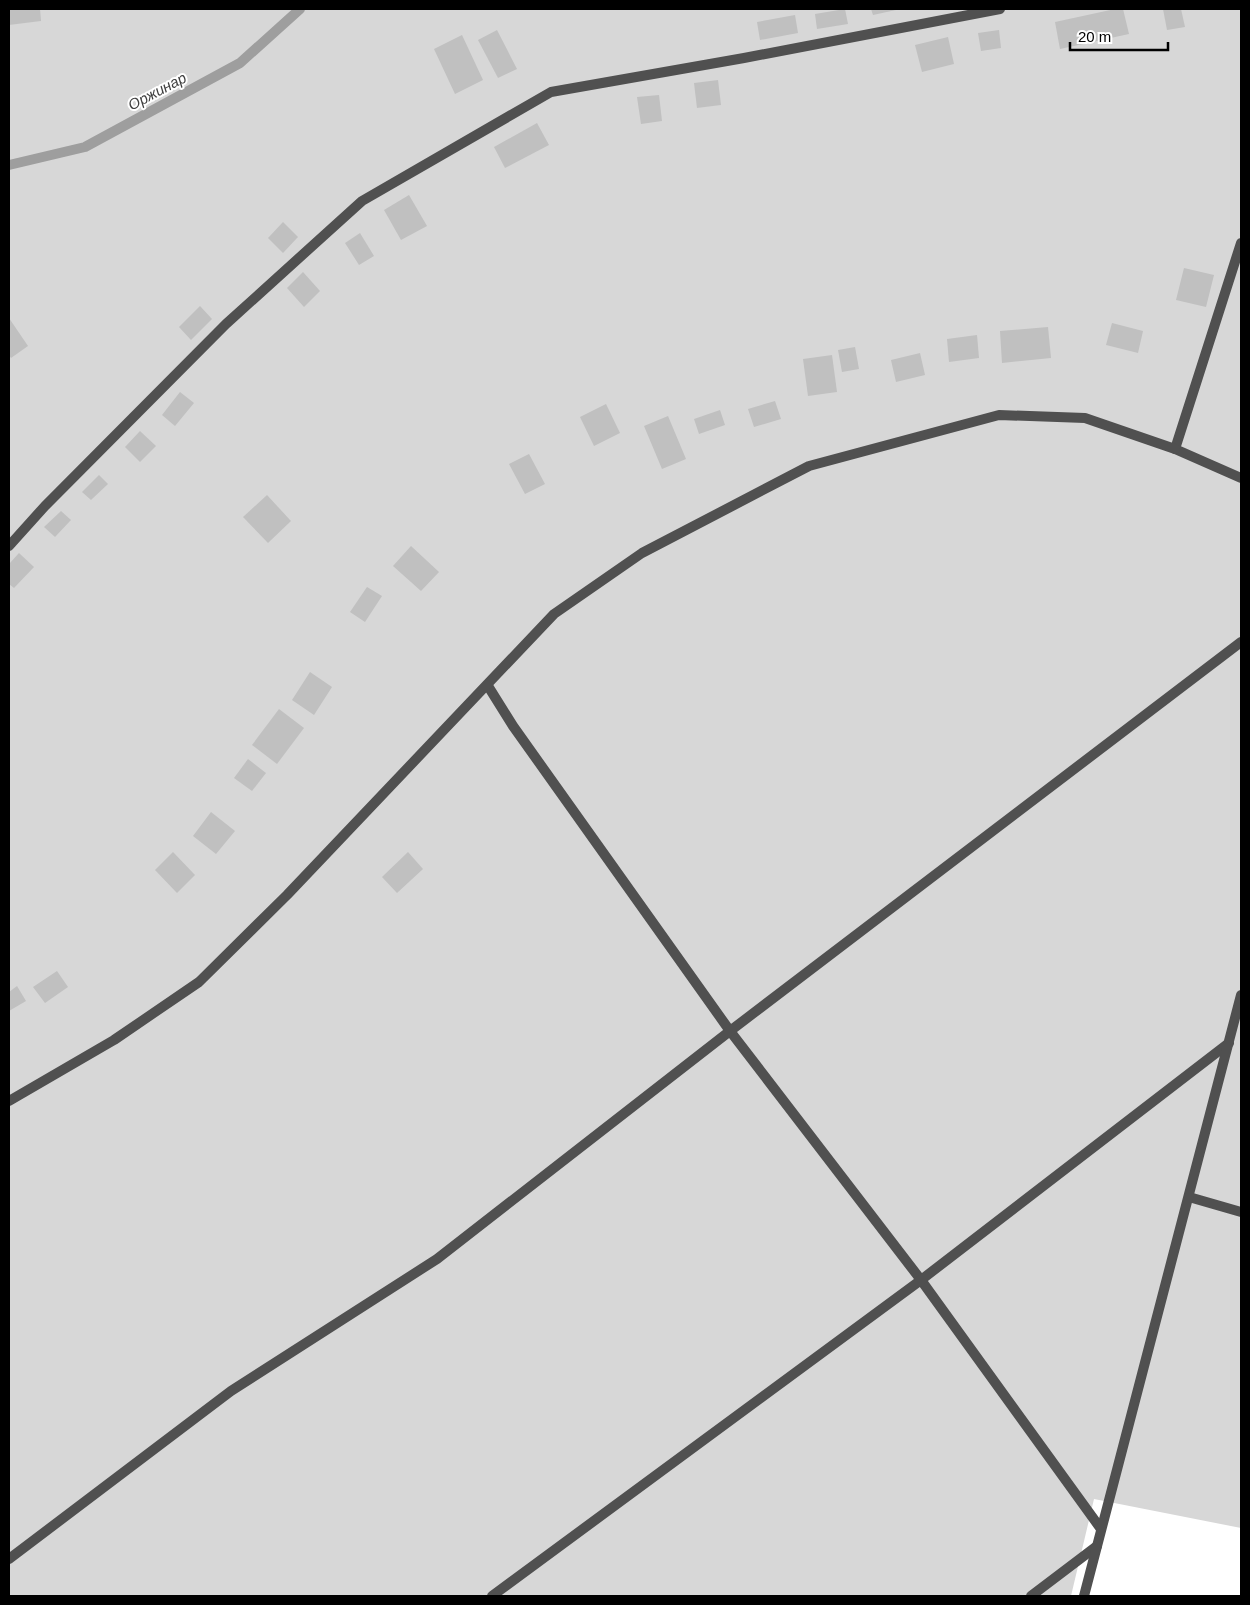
<svg xmlns="http://www.w3.org/2000/svg" width="1250" height="1605" font-family="Arial,sans-serif">
	<rect width="100%" height="100%" fill="#fff"/>
	<!-- green -->
	<path fill="#d7d7d7" d="M 9,9 L 1241,9 L 1241,1528 L 1094,1499 L 1071,1596 L 9,1596 Z"/>
	<g fill="none" stroke-linecap="round" stroke-linejoin="round">
		<!-- stream -->
		<path stroke="#9e9e9e" stroke-width="10" d="M 9,165 L 85,147 L 240,63 L 300,9"/>
	</g>
	<!-- building -->
	<g fill="#c0c0c0">
		<path d="M 9,9 L 40,9 L 41,21 L 9,25 Z"/>
		<path d="M 845,9 L 848,24 L 817,29 L 815,14 Z"/>
		<path d="M 871,9 L 896,9 L 896,10 L 873,15 Z"/>
		<path d="M 1115,9 L 1123,9 L 1129,34 L 1060,49 L 1055,22 Z"/>
		<path d="M 1163,9 L 1181,9 L 1185,27 L 1167,30 Z"/>
		<path d="M 795,15 L 798,33 L 760,40 L 757,22 Z"/>
		<path d="M 497,30 L 517,69 L 498,78 L 478,40 Z"/>
		<path d="M 999,30 L 1001,48 L 981,51 L 978,33 Z"/>
		<path d="M 462,35 L 483,80 L 455,94 L 434,49 Z"/>
		<path d="M 948,37 L 954,64 L 922,72 L 915,45 Z"/>
		<path d="M 718,80 L 721,105 L 697,108 L 694,83 Z"/>
		<path d="M 659,95 L 662,121 L 641,124 L 637,97 Z"/>
		<path d="M 537,123 L 549,145 L 505,168 L 494,147 Z"/>
		<path d="M 409,195 L 427,226 L 401,240 L 384,210 Z"/>
		<path d="M 283,222 L 298,237 L 283,253 L 268,238 Z"/>
		<path d="M 360,233 L 374,256 L 359,265 L 345,243 Z"/>
		<path d="M 1184,268 L 1214,275 L 1206,307 L 1176,300 Z"/>
		<path d="M 303,272 L 320,291 L 304,307 L 287,288 Z"/>
		<path d="M 200,306 L 212,319 L 191,340 L 179,327 Z"/>
		<path d="M 9,318 L 28,346 L 11,358 L 9,355 Z"/>
		<path d="M 1112,323 L 1143,331 L 1138,353 L 1106,345 Z"/>
		<path d="M 1048,327 L 1051,358 L 1002,363 L 1000,331 Z"/>
		<path d="M 977,335 L 979,358 L 949,362 L 947,339 Z"/>
		<path d="M 855,347 L 859,369 L 842,372 L 838,350 Z"/>
		<path d="M 920,353 L 925,375 L 896,382 L 891,360 Z"/>
		<path d="M 832,355 L 837,392 L 808,396 L 803,359 Z"/>
		<path d="M 180,392 L 194,403 L 175,426 L 162,415 Z"/>
		<path d="M 775,401 L 781,419 L 754,427 L 748,409 Z"/>
		<path d="M 606,404 L 620,433 L 594,446 L 580,417 Z"/>
		<path d="M 720,410 L 725,425 L 699,434 L 694,419 Z"/>
		<path d="M 668,416 L 686,459 L 662,469 L 644,426 Z"/>
		<path d="M 140,431 L 156,446 L 140,462 L 125,447 Z"/>
		<path d="M 529,454 L 545,484 L 525,494 L 509,464 Z"/>
		<path d="M 99,475 L 108,484 L 91,500 L 82,492 Z"/>
		<path d="M 267,495 L 291,521 L 268,543 L 243,517 Z"/>
		<path d="M 61,511 L 71,520 L 55,537 L 44,527 Z"/>
		<path d="M 411,546 L 439,572 L 421,591 L 393,566 Z"/>
		<path d="M 19,553 L 34,567 L 14,588 L 9,584 L 9,564 Z"/>
		<path d="M 367,587 L 382,596 L 365,622 L 350,612 Z"/>
		<path d="M 310,672 L 332,687 L 314,715 L 292,700 Z"/>
		<path d="M 279,709 L 304,728 L 277,764 L 252,745 Z"/>
		<path d="M 248,759 L 266,773 L 252,791 L 234,778 Z"/>
		<path d="M 211,812 L 235,831 L 216,854 L 193,836 Z"/>
		<path d="M 173,852 L 195,875 L 177,893 L 155,870 Z"/>
		<path d="M 408,852 L 423,869 L 397,893 L 382,877 Z"/>
		<path d="M 57,971 L 68,987 L 45,1003 L 33,987 Z"/>
		<path d="M 17,986 L 26,1001 L 9,1011 L 9,992 Z"/>
	</g>
	<g fill="none" stroke-linecap="round" stroke-linejoin="round">
		<!-- lane -->
		<g stroke="#505050" stroke-width="10">
			<path d="M 1241,243 L 1175,449 L 1241,478"/>
			<path d="M 9,546 L 45,506 L 226,324 L 362,201 L 551,92 L 744,58 L 1000,9"/>
			<path d="M 488,686 L 513,726 L 730,1031 L 921,1280 L 1101,1529"/>
			<path d="M 9,1101 L 114,1040 L 199,982 L 287,895 L 554,614 L 642,553 L 809,466 L 999,415 L 1085,418 L 1175,449"/>
			<path d="M 1189,1197 L 1241,1212"/>
			<path d="M 9,1559 L 231,1391 L 437,1259 L 730,1031 L 1241,642"/>
			<path d="M 492,1596 L 921,1280 L 1229,1043"/>
			<path d="M 1031,1596 L 1097,1546"/>
			<path d="M 1084,1596 L 1241,995"/>
		</g>
	</g>
	<g text-anchor="middle" dominant-baseline="central" stroke-width="4" stroke-linejoin="round" paint-order="stroke">
		<!-- water labels -->
		<g font-size="15" font-style="italic" fill="#3f3f3f" stroke="#fff">
			<text transform="translate(157 91) rotate(-28)">Оржинар</text>
		</g>
	</g>
	<!-- border -->
	<rect width="1250" height="1605" fill="none" stroke="#000000" stroke-width="20"/>
	<!-- scale -->
	<path d="M1070 42v8h98v-8" fill="none" stroke="#000000" stroke-width="2.5"/>
	<text x="1078" y="42" font-size="15" fill="#000000" stroke="#ffffff" stroke-width="4" paint-order="stroke">20 m</text>
</svg>
